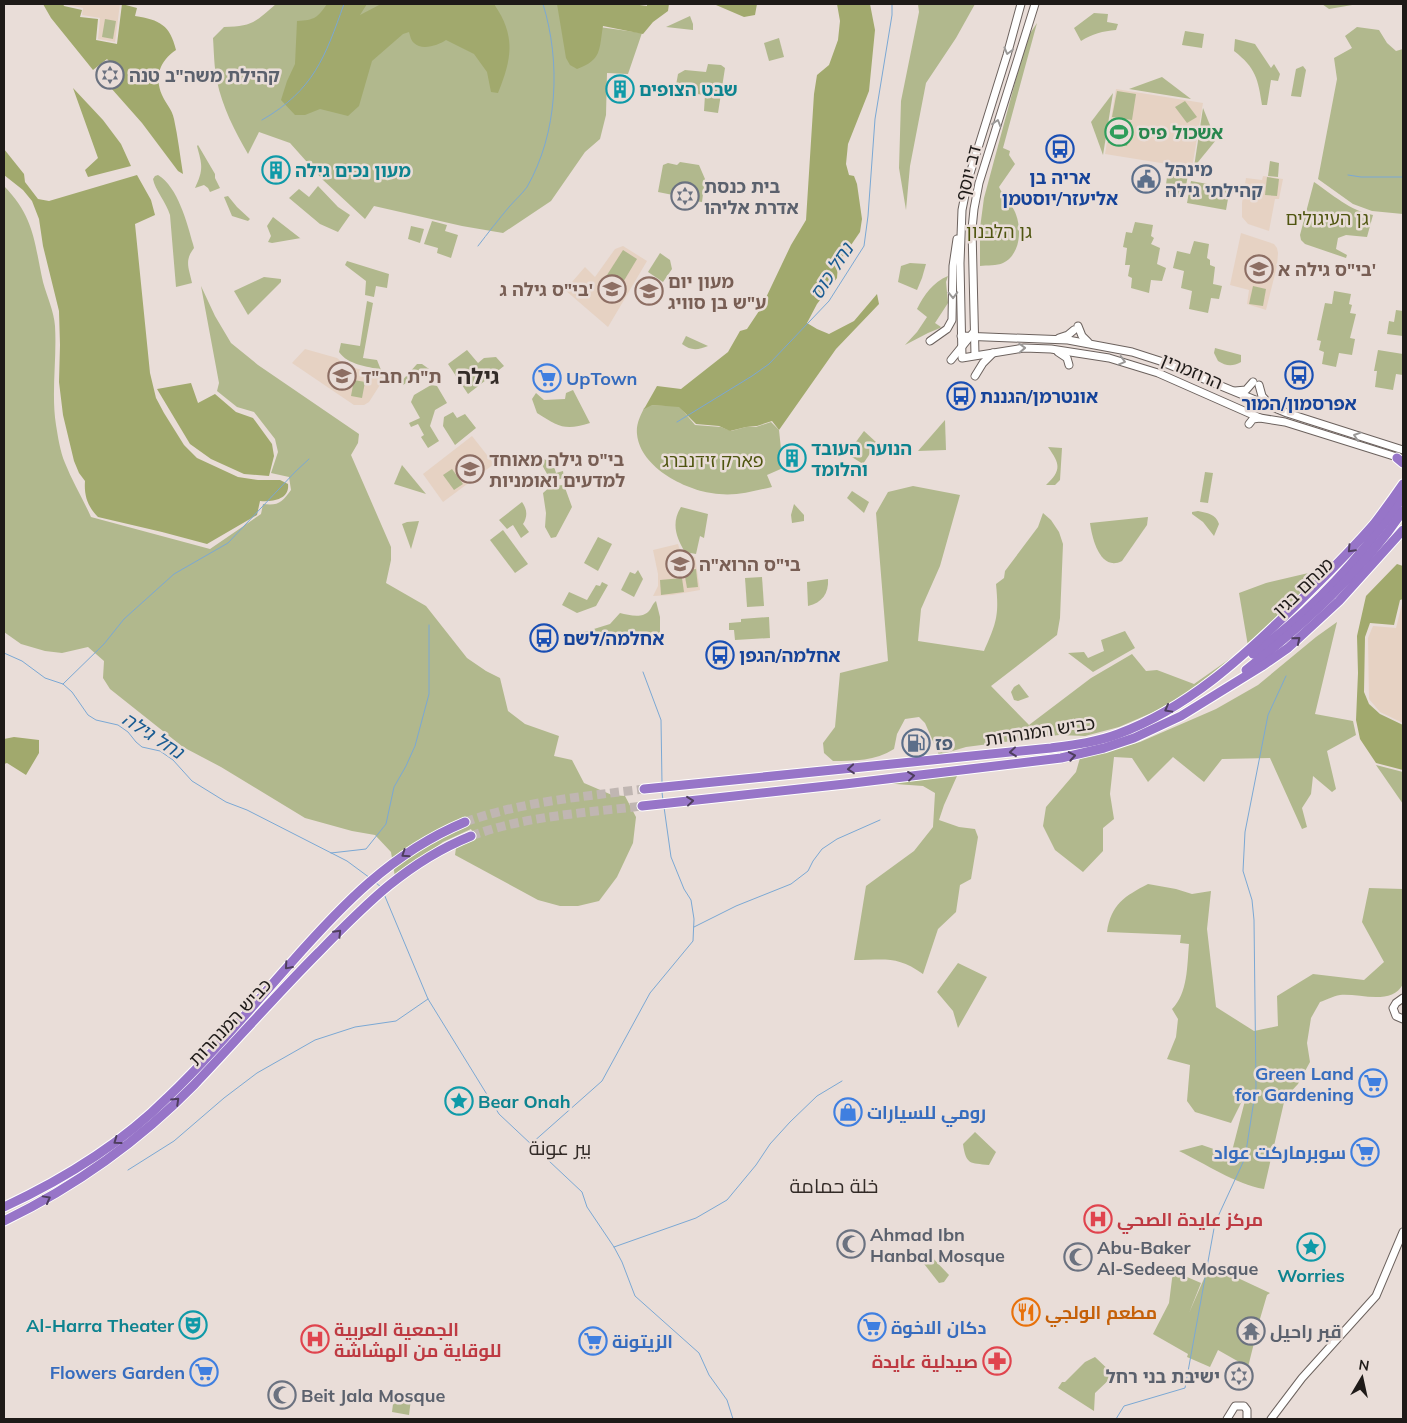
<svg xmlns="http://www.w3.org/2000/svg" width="1407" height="1423" font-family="Mulish,Cairo,'Noto Sans Hebrew',sans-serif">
	<rect width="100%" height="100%" fill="#e9ddd8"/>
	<!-- education -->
	<g fill="#e6d2c3">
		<path d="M 67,4 L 120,4 L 115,42 L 98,39 L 100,18 L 82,15 L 83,8 L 67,5 Z"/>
		<path d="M 1116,89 L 1203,103 L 1192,168 L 1105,154 Z"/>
		<path d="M 1263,176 L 1283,179 L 1279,199 L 1275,199 L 1269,231 L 1248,224 L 1242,217 L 1242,203 L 1246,178 L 1262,180 Z"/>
		<path d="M 1241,233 L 1274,244 L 1277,248 L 1278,253 L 1277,266 L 1266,310 L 1247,304 L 1249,290 L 1230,285 Z"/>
		<path d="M 623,246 L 647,261 L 608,327 L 565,290 L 585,267 L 595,277 L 615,249 Z"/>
		<path d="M 305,349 L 337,358 L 345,365 L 385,377 L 369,402 L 364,405 L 354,405 L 292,363 Z"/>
		<path d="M 472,436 L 494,464 L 443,502 L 423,474 Z"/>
		<path d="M 678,544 L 681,553 L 695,557 L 700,590 L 672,595 L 653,596 L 658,586 L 658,574 L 653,550 Z"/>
		<path d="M 1403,600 L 1403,723 L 1380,712 L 1369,699 L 1368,638 L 1373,626 L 1396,628 Z"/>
	</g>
	<!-- green -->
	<g fill="#b1b88d">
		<path d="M 276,4 L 565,4 L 571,23 L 642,33 L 628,74 L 607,73 L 606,115 L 600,139 L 585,152 L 551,201 L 503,233 L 462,226 L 374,206 L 365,219 L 323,180 L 290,143 L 259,132 L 248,154 C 235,132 222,106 217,81 C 214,67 214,52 213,38 L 224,27 C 253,27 256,21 276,4 Z"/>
		<path d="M 918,4 L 975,4 L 956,38 L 926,83 L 910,166 L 906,210 L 899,168 L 901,101 L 919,12 Z"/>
		<path d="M 1322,4 L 1358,4 L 1329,9 Z"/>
		<path d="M 1094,13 L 1108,14 L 1107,22 L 1118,24 L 1116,30 C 1103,31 1092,34 1081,41 L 1074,28 Z"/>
		<path d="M 690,16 L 693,24 L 693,30 L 666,27 Z"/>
		<path d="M 105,19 L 116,21 L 113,39 L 102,37 Z"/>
		<path d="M 1037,23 L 1003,148 L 1010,151 L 1009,155 L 1015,164 L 999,187 C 1003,196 1010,202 1014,210 C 1022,225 1022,254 1003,263 C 997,266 987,265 980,266 L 980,228 L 984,198 L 1027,38 Z"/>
		<path d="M 1357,27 L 1379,30 L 1387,43 L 1396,51 L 1403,49 L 1403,214 L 1372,211 L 1353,204 L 1318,179 L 1337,79 L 1334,58 L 1352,48 L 1345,36 Z"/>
		<path d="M 1185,31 L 1204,34 L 1202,48 L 1182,45 Z"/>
		<path d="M 779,38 L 784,57 L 769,61 L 764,43 Z"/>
		<path d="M 1235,39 L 1255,44 L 1271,68 L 1274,64 L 1280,74 L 1278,81 L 1271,80 L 1267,105 L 1262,105 C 1258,79 1256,68 1234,51 Z"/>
		<path d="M 708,64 L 721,65 L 725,68 L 718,113 L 704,111 L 705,95 L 675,91 L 678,74 L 685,70 L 706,72 Z"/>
		<path d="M 1303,66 L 1306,70 L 1301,97 L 1291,96 L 1296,69 Z"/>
		<path d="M 1162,77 L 1191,99 L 1129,89 Z"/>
		<path d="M 1117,91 L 1136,94 L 1132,120 L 1112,117 Z"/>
		<path d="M 1113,93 L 1103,155 L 1091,122 Z"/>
		<path d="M 1185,101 L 1197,117 L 1187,123 L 1175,107 Z"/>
		<path d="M 1203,108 L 1216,140 L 1194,167 Z"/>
		<path d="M 1111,119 L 1131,122 L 1127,146 L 1108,143 Z"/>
		<path d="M 198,145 L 215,174 L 215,178 L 220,188 L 210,192 L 208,188 L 204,185 L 195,188 C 204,169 202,165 197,146 Z"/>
		<path d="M 1270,161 L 1279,163 L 1278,177 L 1268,176 Z"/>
		<path d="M 680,162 L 699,165 L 705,179 L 702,202 L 695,201 L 696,192 L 692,191 L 674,192 L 673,195 L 658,192 L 663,165 L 668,163 L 677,165 Z"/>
		<path d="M 1176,168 L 1189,170 L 1184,196 L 1165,193 L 1167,177 C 1173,176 1175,174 1176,168 Z"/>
		<path d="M 158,175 C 178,187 187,223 193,244 L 194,248 C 184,261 189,268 192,283 L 176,287 L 170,215 C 166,202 155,190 153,179 L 155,176 Z"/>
		<path d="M 1267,177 L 1279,179 L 1277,196 L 1265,195 Z"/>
		<path d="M 1191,181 L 1230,188 L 1226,210 L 1187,203 Z"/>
		<path d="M 1314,182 C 1332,194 1350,211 1373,215 L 1367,237 L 1346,235 L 1338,238 L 1336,249 L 1347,255 L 1346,258 L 1305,244 L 1301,240 L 1300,235 Z"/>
		<path d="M 4,186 C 35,218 34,242 43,282 C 47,297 54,311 55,326 C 57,359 51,393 56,425 C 58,437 60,451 65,463 C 72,481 83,499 91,517 L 210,549 L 261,514 L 263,504 C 279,506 282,502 291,490 L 289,477 L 271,473 L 278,452 L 275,439 L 254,412 L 237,407 L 217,391 L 219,383 L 201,286 L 215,316 L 231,343 L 258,365 L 359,434 L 358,443 L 351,455 L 391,547 L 391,560 L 386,583 L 426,606 L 467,658 L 486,671 L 500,678 L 508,711 L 525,724 L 559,736 L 554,756 L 572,760 L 584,783 L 612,795 L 625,796 L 636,817 L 633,843 L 617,877 L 599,901 L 578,906 L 560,906 L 538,900 L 455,855 L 456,848 L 475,839 L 471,829 L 443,842 L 395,877 L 391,852 L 375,835 L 352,831 L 305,818 L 221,767 L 183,747 L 110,689 L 103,678 L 104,661 L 88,647 L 62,653 L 45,651 L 21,644 L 4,632 Z"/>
		<path d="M 318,186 L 338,207 L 350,215 L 338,232 L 320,224 L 289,198 L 299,189 L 309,197 Z"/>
		<path d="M 228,196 L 237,207 L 250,219 L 248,221 L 232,216 L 224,197 Z"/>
		<path d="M 273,217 L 300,238 L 301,238 L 272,243 L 268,242 L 271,236 L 267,226 Z"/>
		<path d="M 432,221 L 447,225 L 445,231 L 458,235 L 451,258 L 437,253 L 438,248 L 424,244 Z"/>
		<path d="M 1135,222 L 1153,225 L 1151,236 L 1154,238 L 1151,244 L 1160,248 L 1157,264 L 1166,268 L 1162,281 L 1151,280 L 1149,293 L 1131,288 L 1132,278 L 1128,276 L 1130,265 L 1125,265 L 1127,248 L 1123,247 L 1126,232 L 1132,233 Z"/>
		<path d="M 411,226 L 424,229 L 420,243 L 408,239 Z"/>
		<path d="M 1194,241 L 1209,244 L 1207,258 L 1210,260 L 1210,265 L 1215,267 L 1213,284 L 1222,286 L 1219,299 L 1211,298 L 1208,313 L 1189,309 L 1192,291 L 1181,288 L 1184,271 L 1173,268 L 1177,251 L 1190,254 Z"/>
		<path d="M 623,250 L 637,259 L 622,284 L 607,275 Z"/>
		<path d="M 660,253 L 670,260 L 672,269 L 663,282 L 648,272 Z"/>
		<path d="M 347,261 L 389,274 L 387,288 L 376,286 L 374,297 L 365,295 L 366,281 L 345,265 Z"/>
		<path d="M 910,263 L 926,264 L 922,278 L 917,290 L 898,282 L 901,266 Z"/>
		<path d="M 948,276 L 946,282 L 948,303 L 935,323 L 941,327 L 940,328 L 928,333 L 905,345 L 917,332 L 927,317 L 917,309 C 924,295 933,282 948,276 Z"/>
		<path d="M 264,277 L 281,279 L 281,282 L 248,315 L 234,291 Z"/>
		<path d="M 1253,286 L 1266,289 L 1263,306 L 1249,304 Z"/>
		<path d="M 1334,291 L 1351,294 L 1349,304 L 1352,305 L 1350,313 L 1356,314 L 1350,338 L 1355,339 L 1352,355 L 1339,353 L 1336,367 L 1322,364 L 1324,352 L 1319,350 L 1321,341 L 1317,340 L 1325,303 L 1332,304 Z"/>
		<path d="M 367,301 L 373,303 L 363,358 L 377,360 L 381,370 C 367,366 348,365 339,352 L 341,343 L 360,346 Z"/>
		<path d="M 1396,310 L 1403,311 L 1403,336 L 1387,334 L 1389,321 L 1394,322 Z"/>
		<path d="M 686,336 L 708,346 C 698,350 691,351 682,344 Z"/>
		<path d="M 1215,348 L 1241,355 L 1241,362 C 1232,367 1226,366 1218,361 L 1214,353 Z"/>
		<path d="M 467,350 L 478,363 L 484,358 L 496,357 L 504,366 L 468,394 L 448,364 Z"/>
		<path d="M 1378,350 L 1403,354 L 1403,375 L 1396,374 L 1393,390 L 1375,387 L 1377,371 L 1374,371 Z"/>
		<path d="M 417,364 L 422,364 L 429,369 L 403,385 L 400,383 Z"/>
		<path d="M 354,380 L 365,382 L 362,398 L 351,396 Z"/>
		<path d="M 431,385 L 437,386 L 447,403 L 435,410 L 430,426 L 439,441 L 428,448 L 421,437 L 424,435 L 418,424 L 411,427 L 409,423 L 420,418 L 411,402 L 414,395 Z"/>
		<path d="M 573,390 L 590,423 C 565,431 559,427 537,413 L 532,399 L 536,393 L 544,400 L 565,399 L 566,393 Z"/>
		<path d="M 650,405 L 679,406 L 695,425 L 721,427 L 731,431 L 746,427 L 756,427 L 771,422 L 779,430 L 783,468 L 767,475 L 772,487 C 754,491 737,496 719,494 C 688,492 640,468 637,434 C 636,424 640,417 644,408 Z"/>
		<path d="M 453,412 L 457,418 L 465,414 L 476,428 L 455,445 L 443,426 L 444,417 Z"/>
		<path d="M 945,420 L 946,450 L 918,451 Z"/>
		<path d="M 864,431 L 877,443 L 863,464 L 847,454 Z"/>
		<path d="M 1048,447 L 1062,448 L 1060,480 L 1055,485 L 1046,485 C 1062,470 1060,464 1048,447 Z"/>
		<path d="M 537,456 L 553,463 L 556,473 L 563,471 L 564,478 L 551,481 Z"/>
		<path d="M 402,465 L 426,494 L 394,484 Z"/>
		<path d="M 452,469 L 463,484 L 454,490 L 443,475 Z"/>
		<path d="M 1205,472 L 1213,473 L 1208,503 L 1200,502 Z"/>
		<path d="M 564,485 L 572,507 L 556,537 L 551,538 L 545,527 L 546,513 L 543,493 L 551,486 Z"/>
		<path d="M 913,486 L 960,495 L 940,566 L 921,609 L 918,641 L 984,651 C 997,622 999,615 996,584 L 1004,578 L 1005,571 L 1038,527 L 1043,513 L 1051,520 L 1059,532 L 1063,544 L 1060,618 L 1057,635 L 991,686 L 1029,725 L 1091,678 L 1132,654 L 1146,671 L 1157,670 L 1194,684 L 1248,646 L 1239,593 L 1266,583 L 1334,567 L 1270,636 L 1197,687 L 1156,711 L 1119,727 L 1085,736 L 1059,735 L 966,747 L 939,755 L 925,723 L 919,717 L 905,719 L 897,734 L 894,749 C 875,761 855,761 833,761 L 824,753 L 823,743 L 835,727 L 840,673 L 888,661 L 876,513 L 888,492 Z"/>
		<path d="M 852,491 L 869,502 L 864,513 L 847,498 Z"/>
		<path d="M 522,502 C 527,509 528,516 523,524 L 529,532 L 521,538 L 513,525 L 507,529 L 499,520 Z"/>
		<path d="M 794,504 L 804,515 L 804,521 L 792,523 L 791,515 Z"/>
		<path d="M 681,507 L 708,514 L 704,538 L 700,536 L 696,554 L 685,552 C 676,537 671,523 681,507 Z"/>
		<path d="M 1198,511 C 1207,513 1216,514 1219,524 L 1214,536 L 1203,522 L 1192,514 L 1192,512 Z"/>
		<path d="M 1148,517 L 1147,525 L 1122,561 C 1100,572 1092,538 1090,523 Z"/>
		<path d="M 419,521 L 411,549 L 402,524 L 407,522 Z"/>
		<path d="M 503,530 L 528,564 L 515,573 L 490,540 Z"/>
		<path d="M 598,537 L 612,544 L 598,571 L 584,563 Z"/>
		<path d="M 696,569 L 698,587 L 687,588 L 684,571 Z"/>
		<path d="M 638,570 L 643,579 L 634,597 L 621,590 L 630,572 L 635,574 Z"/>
		<path d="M 762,577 L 764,606 L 747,607 L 745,578 Z"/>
		<path d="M 682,578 L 684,592 L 661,595 L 660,580 Z"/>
		<path d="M 828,579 C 829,593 822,603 808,606 L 807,582 Z"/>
		<path d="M 602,582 L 608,585 L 596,606 L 577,613 L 562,605 L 569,592 L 587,600 L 596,585 L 600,586 Z"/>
		<path d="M 656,601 L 660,617 L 660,644 L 580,635 L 581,633 L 610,624 L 620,613 C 629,615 642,619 649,611 C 652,608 652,604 656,601 Z"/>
		<path d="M 769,617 L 770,638 L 735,640 L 734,630 L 729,630 L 729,623 L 741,622 L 741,619 Z"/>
		<path d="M 1337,622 L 1315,714 L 1353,721 L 1356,735 L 1327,751 L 1336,789 L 1332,792 L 1313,776 L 1311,794 L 1302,808 L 1307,827 L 1302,829 L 1270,758 L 1222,759 L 1204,782 L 1173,757 L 1148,782 L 1132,758 L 1114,757 L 1110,794 L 1114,819 L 1103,828 L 1103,851 L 1083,872 L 1055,850 L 1043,826 L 1046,807 L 1076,772 L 1080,758 L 1140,742 L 1216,709 L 1258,685 L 1316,637 Z"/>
		<path d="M 1125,631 L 1135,648 L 1093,672 L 1068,653 L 1084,652 L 1088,658 L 1104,651 L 1101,640 Z"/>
		<path d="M 1019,684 L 1029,697 L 1018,701 L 1014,700 L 1011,692 L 1014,687 Z"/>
		<path d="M 1376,765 L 1403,772 L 1403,804 Z"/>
		<path d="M 957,776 L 944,805 L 939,820 L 959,827 L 975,829 L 978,837 L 971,879 L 960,885 L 956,912 L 938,929 L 923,974 C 897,955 884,960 854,960 L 866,886 L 914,851 L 933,827 L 935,793 L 923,786 L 882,783 Z"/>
		<path d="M 1148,884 L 1176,889 L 1192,894 L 1211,891 L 1207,929 L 1216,1007 L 1254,1031 L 1278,1026 L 1277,996 L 1313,974 L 1364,980 L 1384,962 L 1362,922 L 1369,888 L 1403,889 L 1403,984 C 1392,1006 1359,993 1340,995 C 1333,996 1326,1000 1320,1002 L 1311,1018 L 1307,1043 L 1310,1062 L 1298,1084 L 1285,1098 L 1264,1189 C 1235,1184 1206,1164 1179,1151 L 1202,1145 L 1231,1155 L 1248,1089 L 1231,1123 L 1195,1112 L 1187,1101 L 1190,1065 L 1167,1059 L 1176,1037 L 1178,1019 L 1172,1009 C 1188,993 1187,966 1189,944 L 1180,943 L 1181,935 L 1107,932 C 1111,904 1125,896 1148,884 Z"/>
		<path d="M 958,963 L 987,977 L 958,1028 L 953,1011 L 937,992 Z"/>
		<path d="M 975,1132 L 996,1152 L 989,1165 C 970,1163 966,1165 963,1144 Z"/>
		<path d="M 928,1253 L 949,1275 L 944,1282 L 939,1283 L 921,1260 Z"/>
		<path d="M 1210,1265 L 1270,1293 L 1267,1295 L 1257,1329 L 1247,1326 L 1245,1331 L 1256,1335 L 1248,1367 L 1218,1350 L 1210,1367 L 1187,1357 L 1188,1354 L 1153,1334 L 1169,1303 L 1173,1271 L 1201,1283 L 1189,1313 Z"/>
		<path d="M 1095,1357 L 1114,1375 L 1095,1393 L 1094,1411 L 1058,1388 L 1062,1382 L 1065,1382 L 1085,1362 Z"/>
		<path d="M 394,1396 L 411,1399 L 409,1415 L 392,1412 Z"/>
	</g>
	<!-- forest -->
	<g fill="#a1a96d">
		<path d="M 43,4 L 63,4 L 64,6 L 82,10 L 80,17 L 98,19 L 96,40 L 117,44 L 122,4 L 137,8 L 135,16 C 160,20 170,25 176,50 C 160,61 154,76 162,95 C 166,104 172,109 174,119 C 178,137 180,156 183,174 L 178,171 L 142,123 L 111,88 L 124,77 L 107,59 L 93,70 L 51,18 Z"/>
		<path d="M 327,4 L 367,4 L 360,15 L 381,4 L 494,4 C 516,36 512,58 498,93 L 491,92 L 487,72 L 474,54 L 446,40 C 439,45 422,51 414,43 C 411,41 410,35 409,32 L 403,34 L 372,61 L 359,106 L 348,116 L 320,109 L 305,115 L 295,115 L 281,100 L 287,81 L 295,64 L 297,21 C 315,20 317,18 327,4 Z"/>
		<path d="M 557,4 L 632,4 L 647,6 L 647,4 L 669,4 L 668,11 L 653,22 L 643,34 L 603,26 C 599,50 602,60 577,69 L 570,65 L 566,58 Z"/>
		<path d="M 706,4 L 757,4 L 755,15 L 744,17 L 716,5 Z"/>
		<path d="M 837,4 L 870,4 L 875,30 L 869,91 L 848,144 L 846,164 L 849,175 L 854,176 L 857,184 L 862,219 L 860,232 L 838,264 L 837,278 L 817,304 L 807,323 L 817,329 L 829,334 L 854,321 L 877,294 L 879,304 L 836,349 L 779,430 L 772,421 L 757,426 L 746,427 L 730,431 L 719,426 L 696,424 L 679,407 L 652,405 L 644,409 L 657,386 L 681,389 L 728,352 L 740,331 L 747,329 L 761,308 L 791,245 L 806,220 L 814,94 L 817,75 L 829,65 L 838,40 L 840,21 Z"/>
		<path d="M 73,88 L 103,120 L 121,144 L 131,166 L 88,177 L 85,170 L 98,158 Z"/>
		<path d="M 4,149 L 24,174 L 25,182 L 38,199 L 49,201 L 137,175 L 151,200 L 155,215 L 135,224 L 150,373 L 156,398 L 164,413 L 184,445 L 197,458 L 238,477 L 258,480 L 280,480 L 288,484 C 290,500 272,502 260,501 L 257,515 L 207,544 L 162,532 L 98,517 C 87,506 84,495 85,481 L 79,473 L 74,461 L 63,415 L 59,382 L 60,345 L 59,311 L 43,246 L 39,219 L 32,201 L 23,190 L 4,175 Z"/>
		<path d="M 191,383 L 198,403 L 215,394 L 236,412 L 253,418 L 272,444 L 274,456 L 269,476 L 244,474 L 211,459 L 190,444 L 157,389 Z"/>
		<path d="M 1397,564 L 1403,566 L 1403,599 L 1400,600 L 1394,625 L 1370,623 L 1365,637 L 1364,692 L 1369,704 L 1380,714 L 1403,725 L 1403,770 L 1376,763 L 1360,739 L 1356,720 L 1358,673 L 1357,636 L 1366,596 Z"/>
		<path d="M 14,737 L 39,740 L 39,753 L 26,775 L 7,763 L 4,764 L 4,739 Z"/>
	</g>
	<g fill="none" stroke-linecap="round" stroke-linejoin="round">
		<!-- stream -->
		<g stroke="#7ba8d4" stroke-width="1">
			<path d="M 262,120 C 314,90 325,57 344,4"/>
			<path d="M 1348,175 L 1361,177 L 1403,177"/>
			<path d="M 478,246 C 488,233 498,220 509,207 C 515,200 522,194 527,187 C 558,133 561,62 543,4"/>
			<path d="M 677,422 L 752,376 L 769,364 L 829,301 L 864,246 L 868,216 L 875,119 L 892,15 L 892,4"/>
			<path d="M 4,653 L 22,661 L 45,678 L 63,684 L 72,692 L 88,715 L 96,720 L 118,725 L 128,732 L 136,742 L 142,747 L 160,751 L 173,760 L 192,781 L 226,802 L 247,810 L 347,861 L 370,878"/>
			<path d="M 643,672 L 661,720 L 662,783"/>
			<path d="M 63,684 L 104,644 L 124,619 L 174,574 L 228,543 L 295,472 L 309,459"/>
			<path d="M 662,792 L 663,801"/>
			<path d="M 331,853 L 366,849 L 386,824 L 394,787 L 406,766 L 415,746 L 429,694 L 429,625"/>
			<path d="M 375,882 L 382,888"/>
			<path d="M 384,894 L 428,999 L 499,1114 L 582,1192 L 587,1207 L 614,1247 L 622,1262 L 635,1296 L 699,1353 L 709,1375 L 727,1400 L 733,1419"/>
			<path d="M 694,927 L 736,906 L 791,884 L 808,871 L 813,861 L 822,849 L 837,839 L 880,820"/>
			<path d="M 532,1143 L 602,1081 L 650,993 L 693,941 L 694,919 L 691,900 L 684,889 L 671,857 L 664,807"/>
			<path d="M 128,1170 L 174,1141 L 224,1098 L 257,1073 L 315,1040 L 355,1027 L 396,1021 L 428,999"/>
			<path d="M 614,1247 L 696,1218 L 727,1200 L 756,1165 L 770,1144 L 790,1122 L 817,1096 L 842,1081"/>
			<path d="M 1116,1419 L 1124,1406 L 1185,1388 L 1215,1223 L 1245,1158 L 1256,1087 L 1254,920 L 1252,900 L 1243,871 L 1245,832 L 1268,715 L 1286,676"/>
		</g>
		<!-- highway-tunnel -->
		<g stroke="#c0b6b2" stroke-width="9" stroke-dasharray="9 4.5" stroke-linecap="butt">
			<path d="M 465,822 C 525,801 581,797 644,789"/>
			<path d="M 471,836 C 525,816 585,813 642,806"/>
		</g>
		<!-- secondary casing -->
		<g stroke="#6c625e" stroke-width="9">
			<g id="secondary">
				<path d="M 1021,4 L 1007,55 L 968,180 L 962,210 L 960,263 L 962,358 L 1024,348 L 1051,349 L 1109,358 L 1158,373 L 1260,418 L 1285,422 L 1400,458"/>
				<path d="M 1078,326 L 1082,336 L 1088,342"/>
				<path d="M 961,336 L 1068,340 L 1132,352 L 1160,361 L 1287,413 L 1403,450"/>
				<path d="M 1059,338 L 1068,335 L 1074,330"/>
				<path d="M 930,341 L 947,329 L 952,320 L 953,266 L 957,239"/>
				<path d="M 1058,352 L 1067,358 L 1069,365"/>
				<path d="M 975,355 L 972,229 L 974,209 L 979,183 L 1035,4"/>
				<path d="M 951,360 L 973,333"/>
				<path d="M 975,376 L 983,363 L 993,353"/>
				<path d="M 1259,385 L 1262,396 L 1270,405"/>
				<path d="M 1235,391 L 1246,390 L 1253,382"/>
				<path d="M 1249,424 L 1253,419 L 1260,418"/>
				<path d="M 1403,998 L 1396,1003 L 1393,1008 L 1396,1016 L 1403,1019"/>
				<path d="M 1227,1419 L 1235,1406 L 1244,1406 L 1247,1410 L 1247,1419"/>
				<path d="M 1271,1419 L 1302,1378 L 1376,1296 L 1403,1232"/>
			</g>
		</g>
		<!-- highway casing -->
		<g stroke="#fff" stroke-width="11">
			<g id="highway">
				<path d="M 1397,458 L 1403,463"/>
				<path d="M 1253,654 C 1311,612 1362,556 1403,497"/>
				<path d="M 1246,670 C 1304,624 1361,573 1403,511"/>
				<path d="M 644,789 L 1051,748 C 1073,745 1097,742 1118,734 C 1188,708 1243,657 1295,606 C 1322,579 1349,553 1374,524 C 1384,511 1394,497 1403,484"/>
				<path d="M 642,806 L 845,784 L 1061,758 L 1104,748 L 1134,738 L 1181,716 L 1262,666 L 1288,648 L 1339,601 L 1403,530"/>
				<path d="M 4,1207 C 64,1179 120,1145 167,1098 C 211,1056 250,1009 290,964 C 342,905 391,853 465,822"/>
				<path d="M 4,1221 C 74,1187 139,1141 194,1085 C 236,1041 276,995 319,952 C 366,904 407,862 471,836"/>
			</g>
		</g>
		<!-- secondary -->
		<use href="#secondary" stroke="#fff" stroke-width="7"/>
		<!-- highway -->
		<use href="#highway" stroke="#9775c8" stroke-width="9"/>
	</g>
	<!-- one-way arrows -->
	<defs><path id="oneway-chevron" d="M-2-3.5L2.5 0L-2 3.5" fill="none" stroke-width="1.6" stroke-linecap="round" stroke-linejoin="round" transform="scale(1.25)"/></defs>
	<g stroke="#9a9897">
		<use href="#oneway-chevron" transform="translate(1008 51) rotate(105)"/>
		<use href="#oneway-chevron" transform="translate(997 123) rotate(-73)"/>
		<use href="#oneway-chevron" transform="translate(953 295) rotate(89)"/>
		<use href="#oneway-chevron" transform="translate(1022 348) rotate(-2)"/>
		<use href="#oneway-chevron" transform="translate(1122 361) rotate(15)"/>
		<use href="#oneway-chevron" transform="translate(1357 436) rotate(-162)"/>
	</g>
	<g stroke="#4e3e5e">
		<use href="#oneway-chevron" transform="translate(1351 549) rotate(133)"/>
		<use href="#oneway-chevron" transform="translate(1297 640) rotate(-40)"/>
		<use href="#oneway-chevron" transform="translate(1168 709) rotate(151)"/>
		<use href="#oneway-chevron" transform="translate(1013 752) rotate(174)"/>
		<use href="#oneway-chevron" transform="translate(1072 756) rotate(-10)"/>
		<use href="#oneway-chevron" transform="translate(851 769) rotate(175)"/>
		<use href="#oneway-chevron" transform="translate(911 776) rotate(-7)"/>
		<use href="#oneway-chevron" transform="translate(690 801) rotate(-6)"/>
		<use href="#oneway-chevron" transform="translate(405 854) rotate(146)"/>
		<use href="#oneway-chevron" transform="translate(338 933) rotate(-46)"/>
		<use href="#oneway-chevron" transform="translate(288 966) rotate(131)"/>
		<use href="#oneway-chevron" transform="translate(176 1101) rotate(-44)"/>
		<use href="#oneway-chevron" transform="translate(117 1141) rotate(144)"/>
		<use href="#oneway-chevron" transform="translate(47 1199) rotate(-29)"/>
	</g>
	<!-- icons -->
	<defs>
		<g id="synagogue-ring" transform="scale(1.4375)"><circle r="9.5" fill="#e9ddd8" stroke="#6b7280" stroke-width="1.5"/><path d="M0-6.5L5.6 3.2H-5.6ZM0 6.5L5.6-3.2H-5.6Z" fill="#6b7280"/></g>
		<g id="building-ring" transform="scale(1.4375)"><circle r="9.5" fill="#e9ddd8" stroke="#0f9aa8" stroke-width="1.5"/><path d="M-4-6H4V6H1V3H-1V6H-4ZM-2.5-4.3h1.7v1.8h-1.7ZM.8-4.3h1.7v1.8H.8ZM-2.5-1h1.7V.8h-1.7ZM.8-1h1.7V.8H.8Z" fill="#0f9aa8"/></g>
		<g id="stadium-ring" transform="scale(1.4375)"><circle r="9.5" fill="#e9ddd8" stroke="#2e9e5b" stroke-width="1.5"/><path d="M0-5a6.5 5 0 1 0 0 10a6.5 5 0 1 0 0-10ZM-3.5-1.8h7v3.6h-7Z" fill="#2e9e5b"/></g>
		<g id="bus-ring" transform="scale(1.4375)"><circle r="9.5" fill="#e9ddd8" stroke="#1a4fb4" stroke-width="1.5"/><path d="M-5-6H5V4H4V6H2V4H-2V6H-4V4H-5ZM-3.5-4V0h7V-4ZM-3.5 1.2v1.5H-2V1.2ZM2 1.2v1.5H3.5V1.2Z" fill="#1a4fb4"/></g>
		<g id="civic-ring" transform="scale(1.4375)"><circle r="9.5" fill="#e9ddd8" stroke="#5c6f8a" stroke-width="1.5"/><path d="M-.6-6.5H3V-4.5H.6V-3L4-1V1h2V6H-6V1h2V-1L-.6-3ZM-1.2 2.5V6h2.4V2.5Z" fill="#5c6f8a"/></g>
		<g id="school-ring" transform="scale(1.4375)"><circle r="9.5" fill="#e9ddd8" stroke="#8d6e63" stroke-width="1.5"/><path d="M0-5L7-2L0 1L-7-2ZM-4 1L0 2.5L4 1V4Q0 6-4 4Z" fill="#8d6e63"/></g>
		<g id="supermarket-ring" transform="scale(1.4375)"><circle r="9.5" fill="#e9ddd8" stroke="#3f7fe0" stroke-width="1.5"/><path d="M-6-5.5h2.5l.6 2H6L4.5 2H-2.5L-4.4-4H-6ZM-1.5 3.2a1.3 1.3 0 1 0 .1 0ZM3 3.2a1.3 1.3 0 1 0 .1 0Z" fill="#3f7fe0"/></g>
		<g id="fuel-ring" transform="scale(1.4375)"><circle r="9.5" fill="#e9ddd8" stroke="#5c6f8a" stroke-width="1.5"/><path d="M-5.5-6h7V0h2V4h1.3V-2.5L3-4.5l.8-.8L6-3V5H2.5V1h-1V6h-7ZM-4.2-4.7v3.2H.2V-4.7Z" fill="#5c6f8a"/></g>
		<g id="sight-ring" transform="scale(1.4375)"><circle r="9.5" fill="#e9ddd8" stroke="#0f9aa8" stroke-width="1.5"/><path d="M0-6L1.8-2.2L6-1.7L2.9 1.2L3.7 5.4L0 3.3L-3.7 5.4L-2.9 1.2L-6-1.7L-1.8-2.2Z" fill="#0f9aa8"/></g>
		<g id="shop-ring" transform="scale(1.4375)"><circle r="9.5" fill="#e9ddd8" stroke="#3f7fe0" stroke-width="1.5"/><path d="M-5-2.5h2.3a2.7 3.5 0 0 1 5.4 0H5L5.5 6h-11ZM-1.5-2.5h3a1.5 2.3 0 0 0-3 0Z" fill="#3f7fe0"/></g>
		<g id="hospital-ring" transform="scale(1.4375)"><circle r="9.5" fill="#e9ddd8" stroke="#e0444e" stroke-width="1.5"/><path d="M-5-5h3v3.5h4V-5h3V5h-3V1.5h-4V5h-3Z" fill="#e0444e"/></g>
		<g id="mosque-ring" transform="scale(1.4375)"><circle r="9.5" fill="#e9ddd8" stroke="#6b7280" stroke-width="1.5"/><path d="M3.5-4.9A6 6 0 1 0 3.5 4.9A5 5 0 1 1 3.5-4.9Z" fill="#6b7280"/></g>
		<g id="restaurant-ring" transform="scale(1.4375)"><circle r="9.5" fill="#e9ddd8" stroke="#e8710a" stroke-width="1.5"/><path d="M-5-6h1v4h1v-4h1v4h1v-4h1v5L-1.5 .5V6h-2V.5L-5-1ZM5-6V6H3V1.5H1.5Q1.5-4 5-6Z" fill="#e8710a"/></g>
		<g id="theatre-ring" transform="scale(1.4375)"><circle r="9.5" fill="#e9ddd8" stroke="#0f9aa8" stroke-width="1.5"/><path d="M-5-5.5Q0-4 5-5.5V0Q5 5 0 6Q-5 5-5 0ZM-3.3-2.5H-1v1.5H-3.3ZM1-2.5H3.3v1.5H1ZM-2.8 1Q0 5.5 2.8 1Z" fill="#0f9aa8"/></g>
		<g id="temple-ring" transform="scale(1.4375)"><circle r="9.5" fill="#e9ddd8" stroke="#6b7280" stroke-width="1.5"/><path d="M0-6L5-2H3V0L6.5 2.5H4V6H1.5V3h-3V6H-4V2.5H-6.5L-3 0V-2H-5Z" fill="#6b7280"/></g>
		<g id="pharmacy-ring" transform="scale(1.4375)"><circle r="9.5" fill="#e9ddd8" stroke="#e0444e" stroke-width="1.5"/><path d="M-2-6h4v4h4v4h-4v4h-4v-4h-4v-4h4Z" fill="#e0444e"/></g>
	</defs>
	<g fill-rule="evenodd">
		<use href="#synagogue-ring" x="110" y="75"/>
		<use href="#building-ring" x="620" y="89"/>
		<use href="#stadium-ring" x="1119" y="132"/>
		<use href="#bus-ring" x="1060" y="149"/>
		<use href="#building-ring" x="276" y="170"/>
		<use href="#civic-ring" x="1146" y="179"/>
		<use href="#synagogue-ring" x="685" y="196"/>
		<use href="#school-ring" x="1259" y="269"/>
		<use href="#school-ring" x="612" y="289"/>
		<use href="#school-ring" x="649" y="291"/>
		<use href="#bus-ring" x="1299" y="375"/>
		<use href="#school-ring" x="342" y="376"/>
		<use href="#supermarket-ring" x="547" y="378"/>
		<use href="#bus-ring" x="961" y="396"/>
		<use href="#building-ring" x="792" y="458"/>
		<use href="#school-ring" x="470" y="469"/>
		<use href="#school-ring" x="680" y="564"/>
		<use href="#bus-ring" x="544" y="638"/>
		<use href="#bus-ring" x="720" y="655"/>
		<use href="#fuel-ring" x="916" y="743"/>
		<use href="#supermarket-ring" x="1373" y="1083"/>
		<use href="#sight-ring" x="459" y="1101"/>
		<use href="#shop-ring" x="848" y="1112"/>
		<use href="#supermarket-ring" x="1365" y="1152"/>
		<use href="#hospital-ring" x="1098" y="1219"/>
		<use href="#mosque-ring" x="851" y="1244"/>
		<use href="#sight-ring" x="1311" y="1247"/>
		<use href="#mosque-ring" x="1078" y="1257"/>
		<use href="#restaurant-ring" x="1026" y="1312"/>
		<use href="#theatre-ring" x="193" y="1325"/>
		<use href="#supermarket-ring" x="872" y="1327"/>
		<use href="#temple-ring" x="1251" y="1331"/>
		<use href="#hospital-ring" x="315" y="1339"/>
		<use href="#supermarket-ring" x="593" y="1341"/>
		<use href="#pharmacy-ring" x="997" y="1361"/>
		<use href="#supermarket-ring" x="204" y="1372"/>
		<use href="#synagogue-ring" x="1239" y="1376"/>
		<use href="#mosque-ring" x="282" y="1395"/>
	</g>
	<g text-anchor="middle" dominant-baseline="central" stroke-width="5" stroke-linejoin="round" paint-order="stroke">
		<!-- worship labels -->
		<g font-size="18" font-weight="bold" fill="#5b616d" stroke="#e9ddd8" text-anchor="start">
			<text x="129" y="75">קהילת משה"ב טנה</text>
			<text x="704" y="186">בית כנסת<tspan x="704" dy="21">אדרת אליהו</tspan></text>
			<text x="870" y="1234">Ahmad Ibn<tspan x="870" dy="21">Hanbal Mosque</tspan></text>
			<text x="1097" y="1247">Abu-Baker<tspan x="1097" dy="21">Al-Sedeeq Mosque</tspan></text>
			<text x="1270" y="1331">قبر راحيل</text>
			<text x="1220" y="1376" text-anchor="end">ישיבת בני רחל</text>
			<text x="301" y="1395">Beit Jala Mosque</text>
		</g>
		<!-- culture labels -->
		<g font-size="18" font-weight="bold" fill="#0d838f" stroke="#e9ddd8" text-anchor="start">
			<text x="639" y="89">שבט הצופים</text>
			<text x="295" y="170">מעון נכים גילה</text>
			<text x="811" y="448">הנוער העובד<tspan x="811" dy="21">והלומד</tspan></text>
			<text x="478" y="1101">Bear Onah</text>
			<text x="1311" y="1275" text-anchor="middle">Worries</text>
			<text x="174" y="1325" text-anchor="end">Al-Harra Theater</text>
		</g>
		<!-- leisure labels -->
		<g font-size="18" font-weight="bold" fill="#27864d" stroke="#e9ddd8" text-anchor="start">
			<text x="1138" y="132">אשכול פיס</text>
		</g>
		<!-- service labels -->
		<g font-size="18" font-weight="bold" fill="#4e5e75" stroke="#e9ddd8" text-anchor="start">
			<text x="1165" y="169">מינהל<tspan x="1165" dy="21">קהילתי גילה</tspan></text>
			<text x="935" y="743">פז</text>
		</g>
		<!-- street labels -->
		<g font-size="18" fill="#1e1a18" stroke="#e9ddd8">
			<text transform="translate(968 173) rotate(-76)">דב יוסף</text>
			<text transform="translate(1192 371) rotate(23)">הרוזמרין</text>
			<text transform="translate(1303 587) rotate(-44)">מנחם בגין</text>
			<text transform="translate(1040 731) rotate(-9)">כביש המנהרות</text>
			<text transform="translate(230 1022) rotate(-47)">כביש המנהרות</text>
		</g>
		<!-- transit labels -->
		<g font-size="18" font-weight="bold" fill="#164399" stroke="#e9ddd8" text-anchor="start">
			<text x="1060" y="177" text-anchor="middle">אריה בן<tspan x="1060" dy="21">אליעזר/יוסטמן</tspan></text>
			<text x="980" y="396">אונטרמן/הגננת</text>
			<text x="1299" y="403" text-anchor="middle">אפרסמון/המור</text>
			<text x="563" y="638">אחלמה/לשם</text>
			<text x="739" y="655">אחלמה/הגפן</text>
		</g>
		<!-- park labels -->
		<g font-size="18" fill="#4f5510" stroke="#e9ddd8">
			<text x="1327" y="218">גן העיגולים</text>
			<text x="999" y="231">גן הלבנון</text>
			<text x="713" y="460">פארק זידנברג</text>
		</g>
		<!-- education labels -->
		<g font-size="18" font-weight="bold" fill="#785e54" stroke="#e9ddd8" text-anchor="start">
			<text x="1278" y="269">בי"ס גילה א'</text>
			<text x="668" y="281">מעון יום<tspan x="668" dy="21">ע"ש בן סוויג</tspan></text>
			<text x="593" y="289" text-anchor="end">בי"ס גילה ג'</text>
			<text x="361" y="376">ת"ת חב"ד</text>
			<text x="489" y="459">בי"ס גילה מאוחד<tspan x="489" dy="21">למדעים ואומניות</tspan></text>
			<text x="699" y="564">בי"ס הרוא"ה</text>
		</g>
		<!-- shop labels -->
		<g font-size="18" font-weight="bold" fill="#366cbe" stroke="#e9ddd8" text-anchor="start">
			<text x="566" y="378">UpTown</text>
			<text x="1354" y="1073" text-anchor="end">Green Land<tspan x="1354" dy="21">for Gardening</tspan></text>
			<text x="867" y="1112">رومي للسيارات</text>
			<text x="1346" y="1152" text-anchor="end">سوبرماركت عواد</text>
			<text x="891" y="1327">دكان الاخوة</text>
			<text x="612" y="1341">الزيتونة</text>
			<text x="185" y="1372" text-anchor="end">Flowers Garden</text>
		</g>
		<!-- health labels -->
		<g font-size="18" font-weight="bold" fill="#be3a42" stroke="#e9ddd8" text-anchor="start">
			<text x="1117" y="1219">مركز عايدة الصحي</text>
			<text x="334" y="1329">الجمعية العربية<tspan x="334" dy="21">للوقاية من الهشاشة</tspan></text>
			<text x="978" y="1361" text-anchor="end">صيدلية عايدة</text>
		</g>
		<!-- food labels -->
		<g font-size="18" font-weight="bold" fill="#c56008" stroke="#e9ddd8" text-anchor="start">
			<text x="1045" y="1312">مطعم الولجي</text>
		</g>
		<!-- water labels -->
		<g font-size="19" font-style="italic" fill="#185b92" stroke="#e9ddd8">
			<text transform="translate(831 271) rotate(-57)">נחל כוס</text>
			<text transform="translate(153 735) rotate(33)">נחל גילה</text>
		</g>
		<!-- quarter labels -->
		<g font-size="20" fill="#332b27" stroke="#e9ddd8">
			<text x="560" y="1147">بير عونة</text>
			<text x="834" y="1185">خلة حمامة</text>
		</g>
		<!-- district labels -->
		<g font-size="22" font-weight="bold" fill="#332b27" stroke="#e9ddd8">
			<text x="478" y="376">גילה</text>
		</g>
	</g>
	<!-- border -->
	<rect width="1407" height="1423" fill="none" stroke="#1e1a18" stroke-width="10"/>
	<!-- north arrow -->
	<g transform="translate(1362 1378) rotate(9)" stroke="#e9ddd8" stroke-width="4" paint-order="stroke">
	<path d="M0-4L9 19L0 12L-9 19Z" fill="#1e1a18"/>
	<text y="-8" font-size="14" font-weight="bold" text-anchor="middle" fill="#1e1a18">N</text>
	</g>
</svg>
